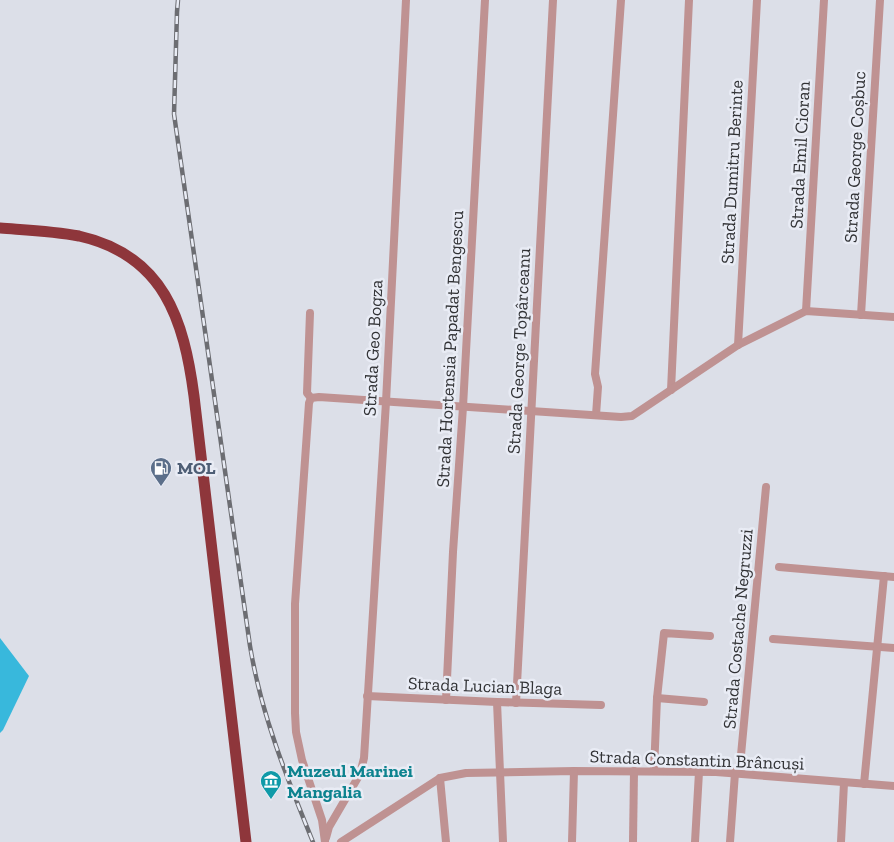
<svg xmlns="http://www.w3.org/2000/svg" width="894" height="842" font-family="'Zilla Slab',serif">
	<rect width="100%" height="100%" fill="#dcdfe8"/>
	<!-- water -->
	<path fill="#38b8dc" d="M 0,638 L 29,676 L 3,730 L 0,733 Z"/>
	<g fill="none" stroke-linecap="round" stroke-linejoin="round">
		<!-- minor -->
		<g stroke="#bf9292" stroke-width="8">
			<path d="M 806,311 L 824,0"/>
			<path d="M 310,313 L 307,393 L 311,398"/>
			<path d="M 861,315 L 880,0"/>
			<path d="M 738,345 L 757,0"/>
			<path d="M 671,390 L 689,0"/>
			<path d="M 596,415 L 598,387 L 595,374 L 621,0"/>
			<path d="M 779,567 L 894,577"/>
			<path d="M 773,639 L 894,648"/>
			<path d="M 367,696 L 497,702 L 601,705"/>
			<path d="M 657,698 L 704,702"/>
			<path d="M 446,700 L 453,552 L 463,407 L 485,0"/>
			<path d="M 497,702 L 503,842"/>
			<path d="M 516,703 L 553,0"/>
			<path d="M 654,771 L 657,698 L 664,633 L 710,636"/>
			<path d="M 440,778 L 446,842"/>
			<path d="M 864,784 L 884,576"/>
			<path d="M 326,838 L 329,827 L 360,774 L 364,758 L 386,402 L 406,0"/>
			<path d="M 325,842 L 322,820 L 302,760 L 296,732 L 295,713 L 295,604 L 309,403 L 311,398 L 319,397 L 621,417 L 632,416 L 738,345 L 806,311 L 894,317"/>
			<path d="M 341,842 L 440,778 L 466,773 L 574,771 L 716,772 L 894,786"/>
			<path d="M 572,842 L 574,771"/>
			<path d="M 633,842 L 634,771"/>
			<path d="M 695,842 L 699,772"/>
			<path d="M 730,842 L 735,773 L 739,766 L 741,755 L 766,487"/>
			<path d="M 841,842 L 844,783"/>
		</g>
		<!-- highway -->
		<path stroke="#8e363b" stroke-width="11" d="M 0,228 C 26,230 53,231 79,236 C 164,255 184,320 194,396 L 246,842"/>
		<!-- rail casing -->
		<g stroke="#6c6d72" stroke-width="4.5">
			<path id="rail" d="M 178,0 L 177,12 L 174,114 L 250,646 C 261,714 287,778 313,842"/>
		</g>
		<!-- rail -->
		<use href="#rail" stroke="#e9ecf5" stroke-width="2.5" stroke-dasharray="8" stroke-linecap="butt"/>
	</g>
	<!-- icons -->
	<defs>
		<g id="fuel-pin" transform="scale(1.125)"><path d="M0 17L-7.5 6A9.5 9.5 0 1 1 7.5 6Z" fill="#5c6f8a" stroke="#e9ecf5"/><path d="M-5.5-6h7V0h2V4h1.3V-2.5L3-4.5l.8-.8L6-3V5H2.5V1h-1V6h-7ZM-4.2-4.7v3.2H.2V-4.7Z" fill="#fff"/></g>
		<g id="museum-pin" transform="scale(1.125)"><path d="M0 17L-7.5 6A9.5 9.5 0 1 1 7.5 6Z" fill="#0f9aa8" stroke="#e9ecf5"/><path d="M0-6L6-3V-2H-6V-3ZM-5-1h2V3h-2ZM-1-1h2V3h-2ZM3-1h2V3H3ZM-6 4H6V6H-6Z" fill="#fff"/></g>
	</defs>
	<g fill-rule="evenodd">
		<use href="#fuel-pin" x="161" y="468"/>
		<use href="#museum-pin" x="271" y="781"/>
	</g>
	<g text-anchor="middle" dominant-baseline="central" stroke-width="5" stroke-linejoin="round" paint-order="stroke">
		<!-- street labels -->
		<g font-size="18" fill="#313235" stroke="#e9ecf5">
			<text transform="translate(800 155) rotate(-87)">Strada Emil Cioran</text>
			<text transform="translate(855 157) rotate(-87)">Strada George Coșbuc</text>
			<text transform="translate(732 172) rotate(-87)">Strada Dumitru Berinte</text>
			<text transform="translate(373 348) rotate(-87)">Strada Geo Bogza</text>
			<text transform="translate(450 349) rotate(-87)">Strada Hortensia Papadat Bengescu</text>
			<text transform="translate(519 351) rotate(-87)">Strada George Topârceanu</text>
			<text transform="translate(738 629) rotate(-85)">Strada Costache Negruzzi</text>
			<text transform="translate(485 686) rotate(2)">Strada Lucian Blaga</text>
			<text transform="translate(697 760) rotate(2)">Strada Constantin Brâncuși</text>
		</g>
		<!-- service labels -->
		<g font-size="18" font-weight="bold" fill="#4e5e75" stroke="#e9ecf5" text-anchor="start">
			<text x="177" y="468">MOL</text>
		</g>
		<!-- culture labels -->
		<g font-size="18" font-weight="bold" fill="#0d838f" stroke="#e9ecf5" text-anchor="start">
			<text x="287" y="771">Muzeul Marinei<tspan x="287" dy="21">Mangalia</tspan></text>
		</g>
	</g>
</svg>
